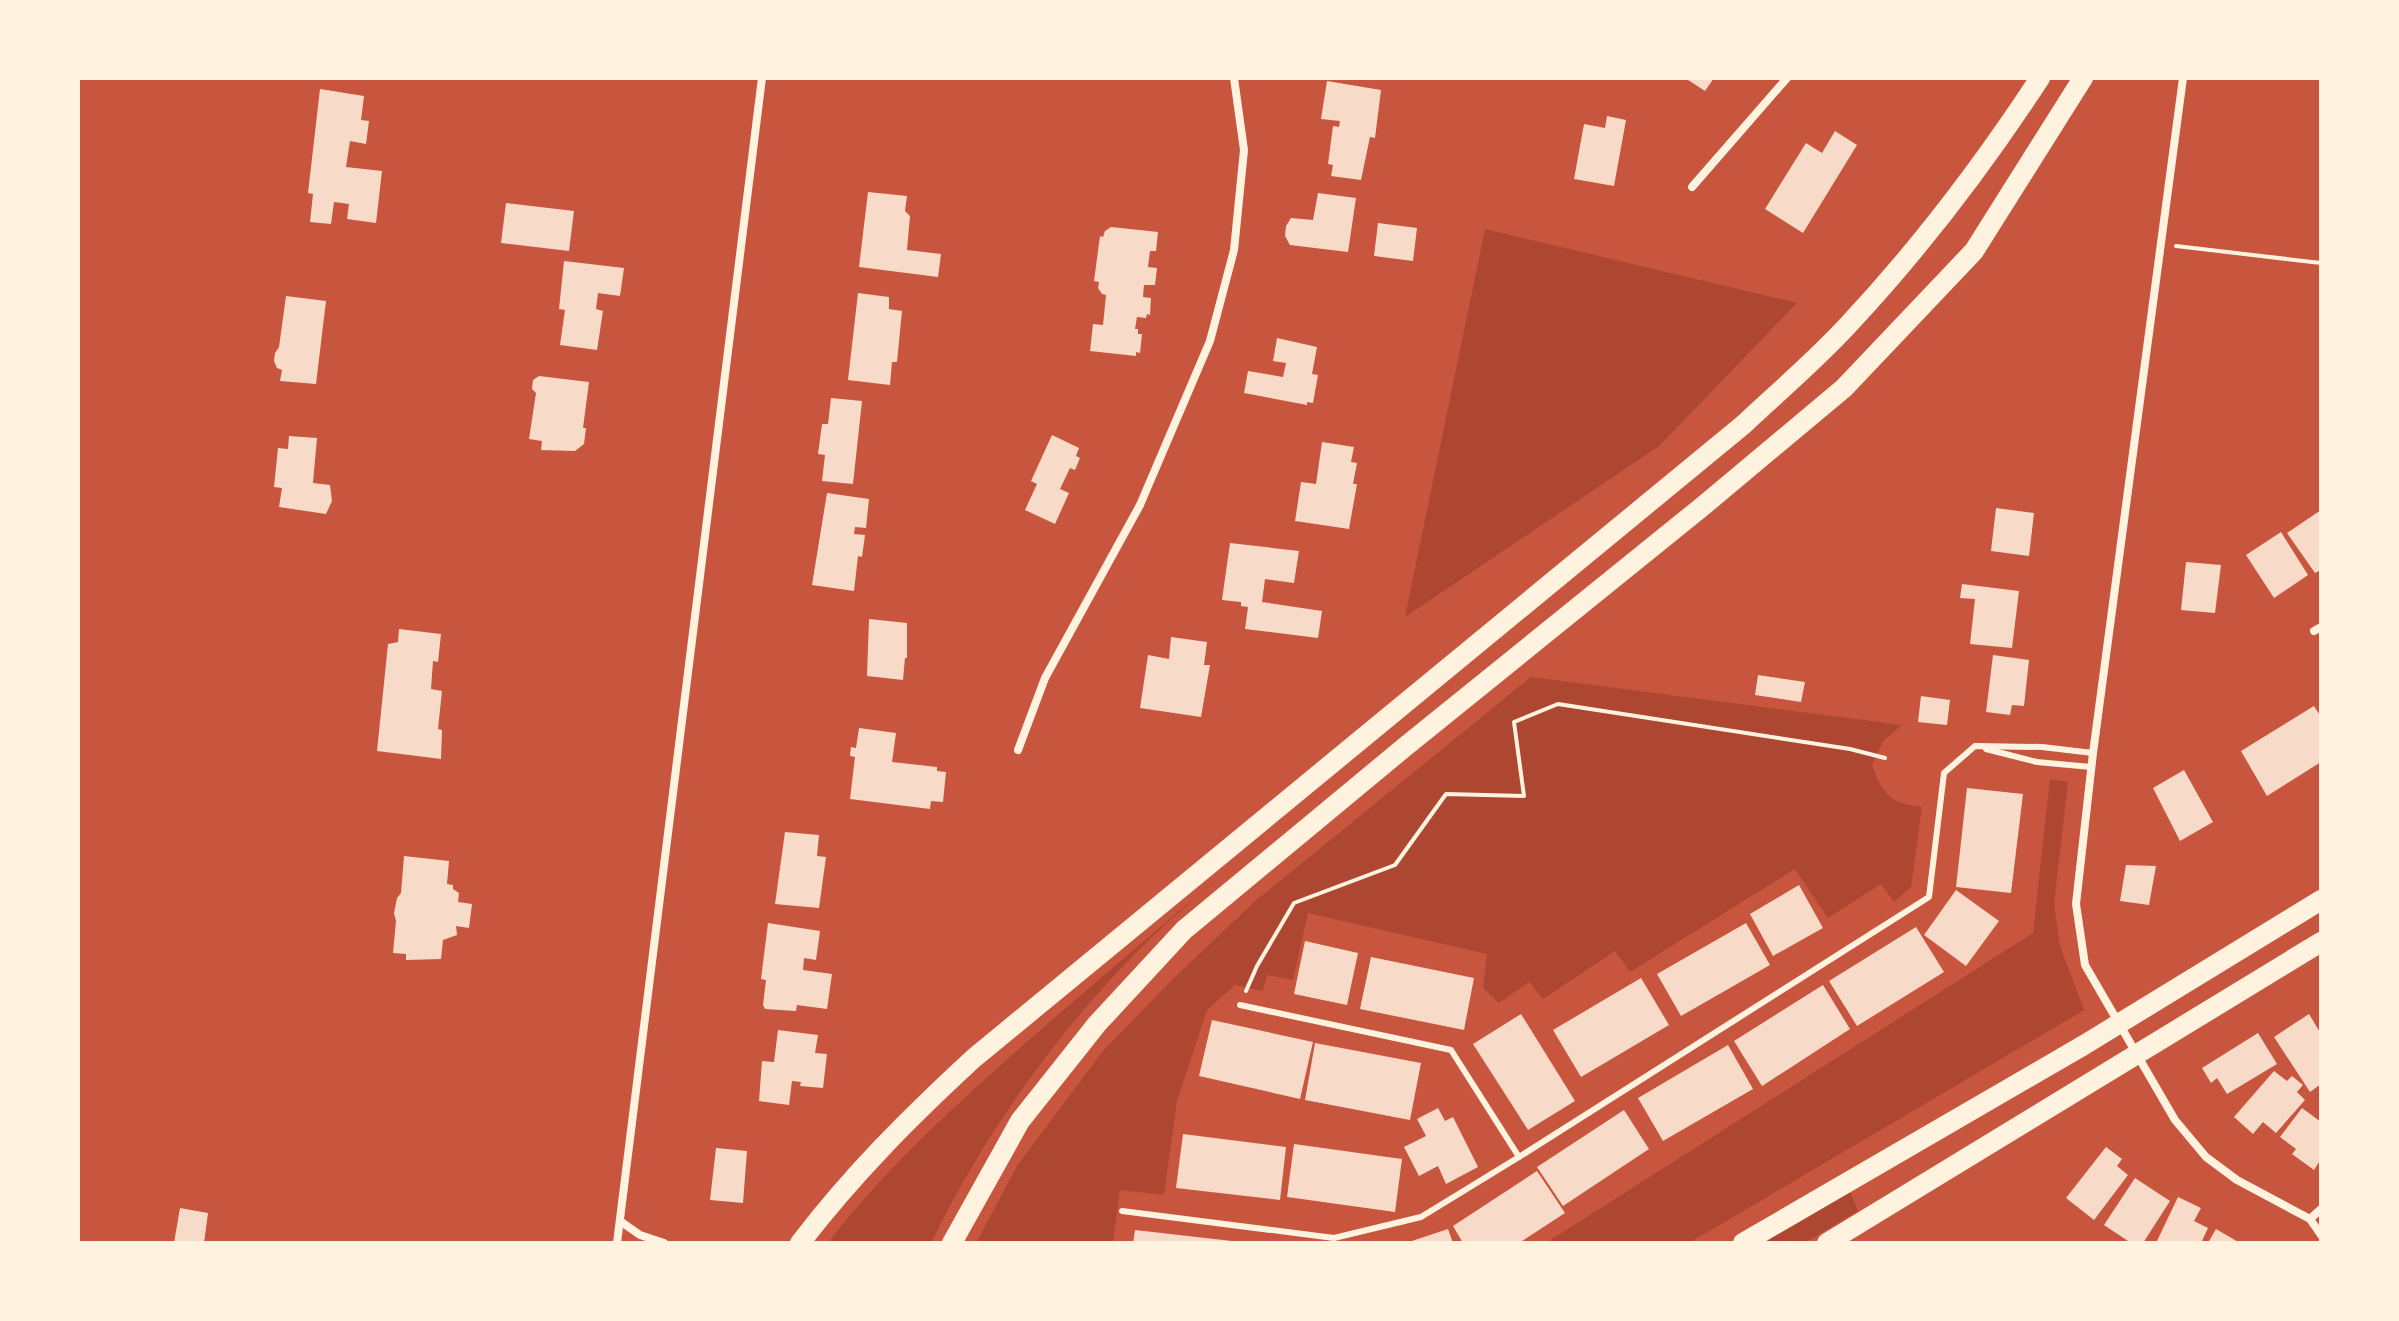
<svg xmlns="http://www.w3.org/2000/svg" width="2399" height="1321" font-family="'PT Sans',sans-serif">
	<rect width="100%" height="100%" fill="#c8553d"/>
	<!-- green -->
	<g fill="#ae4732">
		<path d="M 1485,229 L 1797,303 L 1659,446 L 1405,617 Z"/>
		<path d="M 1531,677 L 1902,725 L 1883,741 L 1872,765 C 1883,795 1890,803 1922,807 L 1911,887 L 1894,902 L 1881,884 L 1828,918 L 1795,869 L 1630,972 L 1615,951 L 1543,999 L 1529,982 L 1499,1003 L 1483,988 L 1487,954 L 1308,913 L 1293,980 L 1267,975 L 1263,991 L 1235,985 L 1207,1010 L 1177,1101 L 1164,1195 L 1120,1190 L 1113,1243 L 976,1243 L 1017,1166 L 1102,1052 L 1174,978 L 1254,902 Z"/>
		<path d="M 2050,779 L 2068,782 L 2054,904 L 2060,946 L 2084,1010 L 1689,1243 L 1546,1243 L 2033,933 Z"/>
		<path d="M 1224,873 C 1186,906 1147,939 1113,977 C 1041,1054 977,1148 931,1243 L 828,1243 C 878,1177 940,1120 1002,1064 C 1075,999 1150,936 1224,873 Z"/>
		<path d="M 1849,1189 L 1858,1211 L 1804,1243 L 1760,1243 Z"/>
	</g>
	<!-- building -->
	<g fill="#f7dbc8">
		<path d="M 1685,78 L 1714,78 L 1705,91 Z"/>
		<path d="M 1327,81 L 1381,90 L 1375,138 L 1370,137 L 1361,180 L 1331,176 L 1333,165 L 1328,164 L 1333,126 L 1339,127 L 1340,121 L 1321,119 Z"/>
		<path d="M 320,89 L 364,96 L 361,120 L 369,121 L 366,144 L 350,141 L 346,167 L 382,171 L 376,223 L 347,219 L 349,204 L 334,202 L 331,224 L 310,222 L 313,194 L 308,193 Z"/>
		<path d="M 1607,116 L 1626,120 L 1614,186 L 1574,179 L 1584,124 L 1605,128 Z"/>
		<path d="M 1835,131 L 1857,145 L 1803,233 L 1765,209 L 1806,143 L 1822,153 Z"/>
		<path d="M 868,192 L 907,196 L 905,211 L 910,216 L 907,250 L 941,254 L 938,277 L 859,267 Z"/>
		<path d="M 1318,193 L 1356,198 L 1348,252 L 1290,245 L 1285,236 L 1286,226 L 1291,218 L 1313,220 Z"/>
		<path d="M 506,203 L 574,211 L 569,251 L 501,243 Z"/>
		<path d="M 1378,223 L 1417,228 L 1413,261 L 1374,256 Z"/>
		<path d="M 1111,227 L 1158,232 L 1156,251 L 1150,251 L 1148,267 L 1157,268 L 1155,285 L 1144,285 L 1143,297 L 1151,298 L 1150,315 L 1147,314 L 1146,318 L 1137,317 L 1135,329 L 1138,329 L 1138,334 L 1142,334 L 1140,353 L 1136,352 L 1136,356 L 1090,351 L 1093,324 L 1103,325 L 1106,295 L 1102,294 L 1098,288 L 1099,282 L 1094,281 L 1100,236 L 1103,237 L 1105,231 Z"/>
		<path d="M 564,261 L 624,268 L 620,296 L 598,293 L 596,309 L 603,311 L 597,350 L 560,345 L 565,310 L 559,309 Z"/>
		<path d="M 858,293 L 889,297 L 889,309 L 902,311 L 897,362 L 892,362 L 890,385 L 848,380 Z"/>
		<path d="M 286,296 L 326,301 L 316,384 L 280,381 L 282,370 L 277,368 L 274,361 L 275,353 L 279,347 Z"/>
		<path d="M 1277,338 L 1317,347 L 1312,374 L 1318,375 L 1313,403 L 1307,402 L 1307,405 L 1244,393 L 1248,371 L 1283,377 L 1286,363 L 1273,361 Z"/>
		<path d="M 539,376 L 589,382 L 583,428 L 586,428 L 584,444 L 575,451 L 541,450 L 542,441 L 529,439 L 536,393 L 532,389 L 533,380 Z"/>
		<path d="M 831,398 L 862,401 L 853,484 L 822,481 L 825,455 L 818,454 L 822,424 L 828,424 Z"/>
		<path d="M 1052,435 L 1079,448 L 1076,456 L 1080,458 L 1075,470 L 1070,468 L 1060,489 L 1069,493 L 1055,524 L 1025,510 L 1037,484 L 1031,481 Z"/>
		<path d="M 289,436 L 317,438 L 313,483 L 330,485 L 332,501 L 326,514 L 279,507 L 282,488 L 274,487 L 278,448 L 288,449 Z"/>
		<path d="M 1322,442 L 1354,447 L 1351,462 L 1357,463 L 1353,484 L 1357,484 L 1349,529 L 1295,521 L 1301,482 L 1316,484 Z"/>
		<path d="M 827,493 L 869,499 L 866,528 L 855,527 L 854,534 L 865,535 L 862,557 L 858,556 L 854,591 L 812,585 Z"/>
		<path d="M 1996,508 L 2034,513 L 2029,556 L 1991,551 Z"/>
		<path d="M 2321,510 L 2321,570 L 2315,573 L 2287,533 Z"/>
		<path d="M 2281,532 L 2308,575 L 2274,598 L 2246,555 Z"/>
		<path d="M 1230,543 L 1299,551 L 1294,583 L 1265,579 L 1262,602 L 1322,611 L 1318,638 L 1245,629 L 1248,607 L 1241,606 L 1241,602 L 1222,600 Z"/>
		<path d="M 2186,562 L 2221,565 L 2215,613 L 2181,610 Z"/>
		<path d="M 1962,584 L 2019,591 L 2012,648 L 1970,644 L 1975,599 L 1960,598 Z"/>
		<path d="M 869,619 L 907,623 L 907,658 L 905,658 L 903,680 L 867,676 Z"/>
		<path d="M 399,629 L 441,634 L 438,662 L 433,661 L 431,689 L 442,691 L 438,729 L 442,730 L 441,759 L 377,751 L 388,644 L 398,642 Z"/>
		<path d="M 1171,637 L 1207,642 L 1204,665 L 1210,665 L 1201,717 L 1140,708 L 1148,655 L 1169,659 Z"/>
		<path d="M 1993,655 L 2029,660 L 2024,706 L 2012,705 L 2010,715 L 1986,712 Z"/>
		<path d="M 1758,675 L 1805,682 L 1801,702 L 1755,695 Z"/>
		<path d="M 1921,696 L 1950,700 L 1947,725 L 1918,722 Z"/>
		<path d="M 2314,706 L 2321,717 L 2321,762 L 2267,796 L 2241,751 Z"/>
		<path d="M 859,728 L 896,733 L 892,762 L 937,767 L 937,771 L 946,772 L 943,802 L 931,801 L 930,809 L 850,799 L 855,757 L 850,756 L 851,747 L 856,748 Z"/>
		<path d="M 2184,770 L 2213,822 L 2180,841 L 2153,788 Z"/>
		<path d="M 1967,788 L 2023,794 L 2011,893 L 1956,887 Z"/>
		<path d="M 785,832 L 819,835 L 817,856 L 826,857 L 819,908 L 775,904 Z"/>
		<path d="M 404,856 L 449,861 L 447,884 L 453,885 L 453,889 L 459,893 L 458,902 L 472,904 L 469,928 L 456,926 L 457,935 L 443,940 L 441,959 L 406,960 L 406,954 L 393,953 L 396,921 L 394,913 L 397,898 L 401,893 Z"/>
		<path d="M 2126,865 L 2156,866 L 2149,905 L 2120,901 Z"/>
		<path d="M 1799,885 L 1823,928 L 1773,956 L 1750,914 Z"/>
		<path d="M 1956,890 L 1999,921 L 1966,966 L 1924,935 Z"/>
		<path d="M 768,923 L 820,931 L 816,960 L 804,958 L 803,970 L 832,974 L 827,1009 L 797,1005 L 796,1011 L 765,1009 L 763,1005 L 766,980 L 761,979 Z"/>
		<path d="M 1746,923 L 1770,965 L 1681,1016 L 1657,974 Z"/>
		<path d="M 1916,927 L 1944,972 L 1857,1026 L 1829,981 Z"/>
		<path d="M 1305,941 L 1358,953 L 1347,1005 L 1294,994 Z"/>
		<path d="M 1371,957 L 1474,978 L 1464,1030 L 1360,1009 Z"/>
		<path d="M 1641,978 L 1669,1025 L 1581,1077 L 1553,1030 Z"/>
		<path d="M 1823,985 L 1850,1029 L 1762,1086 L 1734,1041 Z"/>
		<path d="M 1521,1014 L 1575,1101 L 1528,1130 L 1473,1044 Z"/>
		<path d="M 2309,1014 L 2321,1034 L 2321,1084 L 2310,1092 L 2274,1037 Z"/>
		<path d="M 1212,1020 L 1313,1042 L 1300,1099 L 1199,1076 Z"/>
		<path d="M 778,1030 L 818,1035 L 815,1053 L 827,1054 L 823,1088 L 800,1086 L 801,1082 L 792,1081 L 789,1105 L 759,1101 L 762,1061 L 774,1062 Z"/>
		<path d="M 2258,1033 L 2277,1064 L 2227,1094 L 2217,1078 L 2211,1083 L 2202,1068 Z"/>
		<path d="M 1315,1043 L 1421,1063 L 1410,1120 L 1305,1100 Z"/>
		<path d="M 1728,1045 L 1753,1089 L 1663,1141 L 1638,1098 Z"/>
		<path d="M 2274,1071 L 2287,1081 L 2292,1076 L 2303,1085 L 2297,1092 L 2305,1100 L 2276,1133 L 2263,1122 L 2253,1134 L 2234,1117 Z"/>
		<path d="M 1438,1108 L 1445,1121 L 1453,1117 L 1478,1167 L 1446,1184 L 1438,1166 L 1419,1176 L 1404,1147 L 1426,1136 L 1417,1119 Z"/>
		<path d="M 2302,1108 L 2321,1122 L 2321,1159 L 2314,1170 L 2292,1154 L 2296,1149 L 2280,1137 Z"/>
		<path d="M 1624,1110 L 1649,1149 L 1563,1206 L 1537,1167 Z"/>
		<path d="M 1183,1134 L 1286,1147 L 1280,1200 L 1176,1188 Z"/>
		<path d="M 1294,1144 L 1402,1159 L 1395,1212 L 1287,1197 Z"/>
		<path d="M 2106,1147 L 2122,1159 L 2117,1166 L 2128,1175 L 2094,1220 L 2066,1198 Z"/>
		<path d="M 716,1148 L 747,1151 L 743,1203 L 710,1200 Z"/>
		<path d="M 1537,1171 L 1565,1213 L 1519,1243 L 1463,1243 L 1453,1226 Z"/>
		<path d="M 2135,1178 L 2170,1201 L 2143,1243 L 2131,1243 L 2104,1225 Z"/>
		<path d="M 2178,1197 L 2201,1208 L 2194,1221 L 2208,1228 L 2201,1243 L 2156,1243 Z"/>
		<path d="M 180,1208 L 208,1213 L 204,1243 L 174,1243 Z"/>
		<path d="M 1448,1229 L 1453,1243 L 1409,1243 L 1409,1242 Z"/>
		<path d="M 2216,1229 L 2240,1243 L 2208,1243 Z"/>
		<path d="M 1135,1230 L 1232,1241 L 1232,1243 L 1133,1243 Z"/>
	</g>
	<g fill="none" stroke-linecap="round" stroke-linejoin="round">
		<!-- path -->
		<g stroke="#fff3e0" stroke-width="4">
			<path d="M 2176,246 L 2321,263"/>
			<path d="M 1246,991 L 1257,966 L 1294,903 L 1395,865 L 1446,794 L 1524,796 L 1514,722 L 1558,704 L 1850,749 L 1885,758"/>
		</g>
		<!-- service -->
		<g stroke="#fff3e0" stroke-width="6">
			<path d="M 1986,749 L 2037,762 L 2091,767"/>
			<path d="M 1240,1005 L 1451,1050 L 1519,1157"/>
			<path d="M 1122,1211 L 1334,1238 L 1421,1217 L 1519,1157 L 1929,897 L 1944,773 L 1975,746 L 2042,747 L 2093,753"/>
		</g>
		<!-- minor -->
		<g stroke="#fff3e0" stroke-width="8">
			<path d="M 2183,78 L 2093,753 L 2076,904 L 2085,965 L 2175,1120 L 2206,1157 L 2237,1180 L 2310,1219 L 2321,1235"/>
			<path d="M 1692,187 L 1787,78"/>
			<path d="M 2314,631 L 2321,627"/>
			<path d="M 1018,750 L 1045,678 L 1140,505 L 1210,341 L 1234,250 L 1244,150 L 1234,78"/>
			<path d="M 2310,1219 L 2321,1209"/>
			<path d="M 620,1221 L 640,1235 L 664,1243"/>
			<path d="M 617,1243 L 762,78"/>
		</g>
		<!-- primary -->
		<g stroke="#fff3e0" stroke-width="20">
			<path d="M 1743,1243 L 2084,1045 L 2321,900"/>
			<path d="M 1827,1243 L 2321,942"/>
		</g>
		<!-- trunk -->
		<g stroke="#fff3e0" stroke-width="20">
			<path d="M 800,1243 C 853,1174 910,1117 974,1058 L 1743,425 C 1778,392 1816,360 1849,324 C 1920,248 1983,165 2040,78"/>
			<path d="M 952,1243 L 1020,1121 L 1097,1024 L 1184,930 L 1406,746 L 1703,506 L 1844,388 L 1974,251 L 2083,78"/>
		</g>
	</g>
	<!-- border -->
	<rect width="2399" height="1321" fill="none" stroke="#fff3e0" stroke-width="160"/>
</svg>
